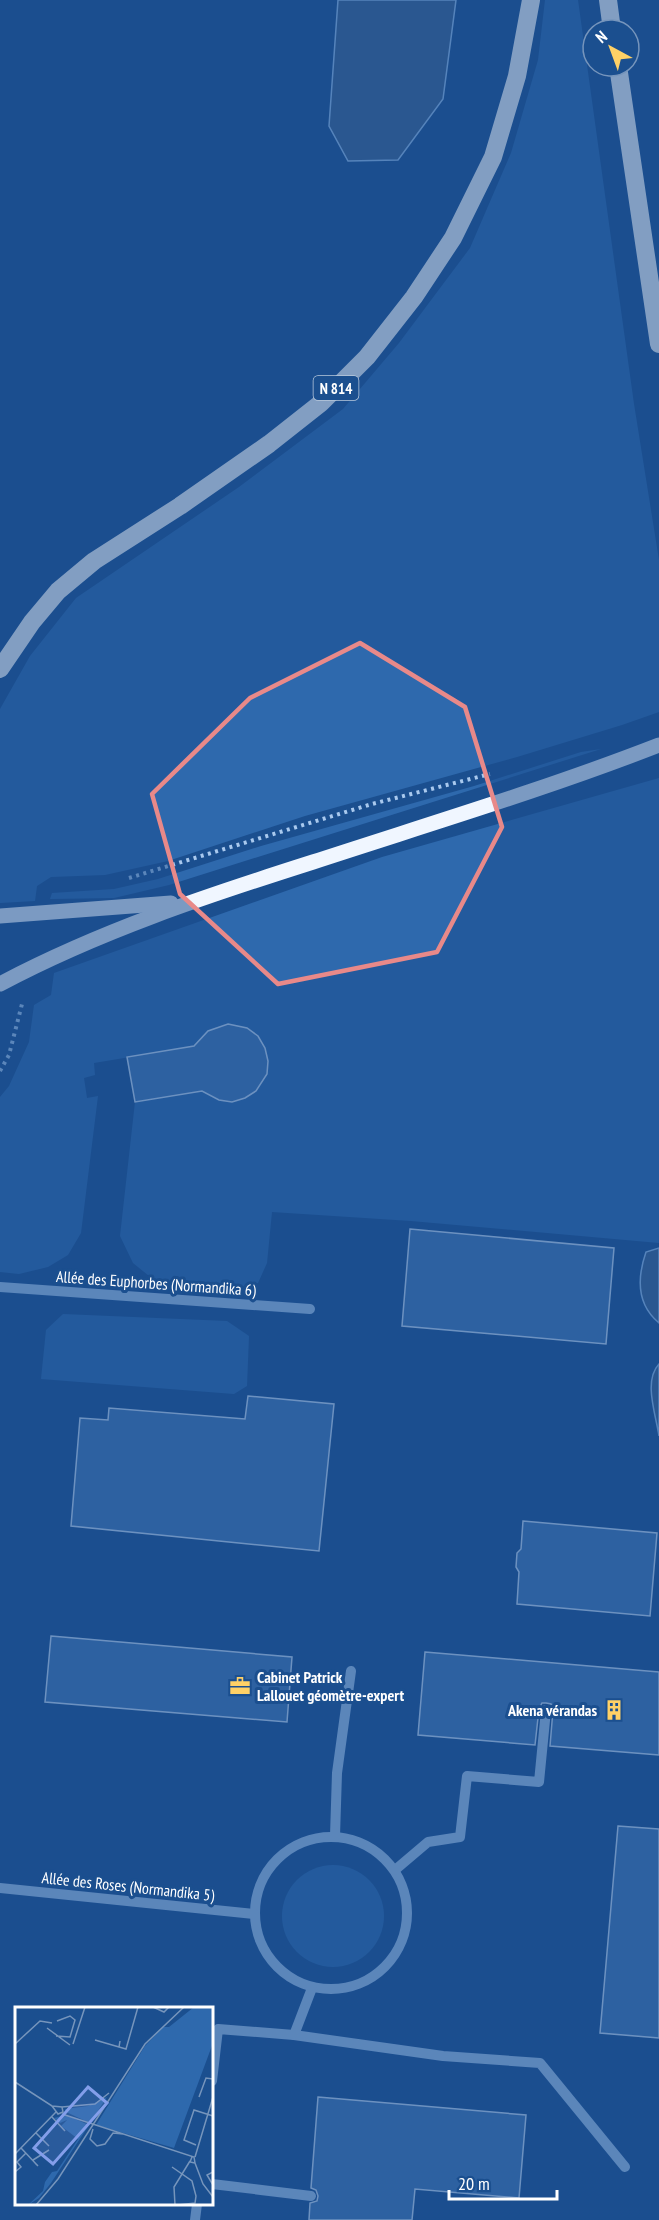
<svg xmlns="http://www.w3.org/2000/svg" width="659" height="2220" font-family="'PT Sans Narrow',sans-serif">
	<rect width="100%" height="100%" fill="#1b4f8f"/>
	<!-- green -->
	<g fill="#2e69ad">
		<path d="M 545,0 L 578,0 L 634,404 L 659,560 L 659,712 L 622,725 L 517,757 L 305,816 L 168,861 L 105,875 L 51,877 L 37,886 L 35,901 L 0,903 L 0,709 L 30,656 L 76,598 L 239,487 L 343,409 L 399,343 L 470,248 L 511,153 L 538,60 Z"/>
		<path d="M 601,749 L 169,885 L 114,898 L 50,899 L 52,893 L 114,889 L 158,879 L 261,846 L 474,786 L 581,752 Z"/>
		<path d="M 659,778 L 659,1243 L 411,1221 L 272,1212 L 267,1263 L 258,1283 L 238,1288 L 154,1280 L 133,1263 L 120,1236 L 135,1102 L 160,1052 L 94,1063 L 95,1075 L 84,1078 L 87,1098 L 98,1096 L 81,1233 L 68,1255 L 48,1267 L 19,1274 L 0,1272 L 0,1097 L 9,1086 L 29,1042 L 34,1005 L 51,995 L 54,973 L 382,857 Z"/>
		<path d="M 63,1314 L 227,1321 L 249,1336 L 247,1386 L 234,1394 L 41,1379 L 46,1330 Z"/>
		<circle cx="333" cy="1916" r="51"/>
	</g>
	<!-- water -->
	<g fill="#3c6290" stroke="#9cc4f0" stroke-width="1.5">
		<path d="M 338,0 L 456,0 L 443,99 L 398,160 L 348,161 L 329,126 Z"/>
		<path d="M 659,1248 L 659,1323 C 636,1304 637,1278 646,1252 Z"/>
		<path d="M 659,1364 L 659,1436 C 656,1415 643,1381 659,1364 Z"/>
	</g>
	<!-- building -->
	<g fill="#4478b7" stroke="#cfe3fa" stroke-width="1.5">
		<path d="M 228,1024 L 247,1028 L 258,1036 L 265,1048 L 268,1061 L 267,1074 L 256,1091 L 245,1098 L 232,1102 L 219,1100 L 202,1091 L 135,1102 L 127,1057 L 194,1046 L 208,1031 Z"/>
		<path d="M 410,1229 L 614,1248 L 606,1344 L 402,1326 Z"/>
		<path d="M 248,1396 L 334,1404 L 319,1551 L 71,1526 L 80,1418 L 108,1420 L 109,1408 L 245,1419 Z"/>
		<path d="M 523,1521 L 657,1533 L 650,1616 L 517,1604 L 519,1572 L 516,1567 L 517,1553 L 521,1549 Z"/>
		<path d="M 51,1636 L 292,1657 L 287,1722 L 45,1702 Z"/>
		<path d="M 425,1652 L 659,1672 L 659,1755 L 550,1746 L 553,1710 L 551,1704 L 546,1703 L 542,1703 L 539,1709 L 535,1745 L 418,1735 Z"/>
		<path d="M 618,1826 L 659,1829 L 659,2038 L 600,2033 Z"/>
		<path d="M 318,2097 L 526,2115 L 519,2198 L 415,2189 L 412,2220 L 309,2220 L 310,2203 L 317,2201 L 318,2196 L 316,2190 L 311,2188 Z"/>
	</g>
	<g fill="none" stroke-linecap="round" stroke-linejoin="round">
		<!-- path -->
		<g stroke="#a9c9ee" stroke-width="4" stroke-dasharray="3 4.5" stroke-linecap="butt">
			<path d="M 129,878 L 372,804 L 490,774"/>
			<path d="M 0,1071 L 9,1055 L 22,1004 L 25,1002"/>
		</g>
		<!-- minor -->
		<g stroke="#a9c9ee" stroke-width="10">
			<path d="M 0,1287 L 310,1309"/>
			<path d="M 335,1836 L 337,1773 L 351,1671"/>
			<circle cx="331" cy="1913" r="76"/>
			<path d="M 395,1870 L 428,1842 L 460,1837 L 467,1776 L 539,1782 L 546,1710"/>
			<path d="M 0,1888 L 254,1914"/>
			<path d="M 294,2035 L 443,2056 L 540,2063 L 625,2167"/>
			<path d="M 212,2081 L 218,2029 L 294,2035 L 312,1988"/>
			<path d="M 212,2184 L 311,2196"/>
			<path d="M 195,2220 L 197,2204"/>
		</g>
		<!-- major -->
		<g stroke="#f0f6ff" stroke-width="15">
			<path d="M 0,916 L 171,903"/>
			<path d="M 0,984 C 100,931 206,896 313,862 C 429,824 546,789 659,745"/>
		</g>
		<!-- highway -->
		<g stroke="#fff" stroke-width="18">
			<path d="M 608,0 L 612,30"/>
			<path d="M 618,66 L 659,344"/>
			<path d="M 0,669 L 32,622 L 58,591 L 94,561 L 180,506 L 269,444 L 321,403 L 367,357 L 414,297 L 453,238 L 493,157 L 517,76 L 531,0"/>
		</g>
	</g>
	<!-- marked area -->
	<path d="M0 0H659V2220H0ZM 360,643 L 465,707 L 502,827 L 437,952 L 278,984 L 180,894 L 152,794 L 250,698 Z" fill="#1b4f8f" fill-opacity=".55" fill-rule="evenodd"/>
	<path fill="none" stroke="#e88989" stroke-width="4.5" stroke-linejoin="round" d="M 360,643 L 465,707 L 502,827 L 437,952 L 278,984 L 180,894 L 152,794 L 250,698 Z"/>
	<!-- icons -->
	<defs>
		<g id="office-bare" transform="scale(1.62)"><path d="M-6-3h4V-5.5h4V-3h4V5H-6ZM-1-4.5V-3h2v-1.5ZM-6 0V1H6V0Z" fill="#ffd166" stroke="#1b4f8f" stroke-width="2.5" paint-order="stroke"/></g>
		<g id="building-bare" transform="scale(1.62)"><path d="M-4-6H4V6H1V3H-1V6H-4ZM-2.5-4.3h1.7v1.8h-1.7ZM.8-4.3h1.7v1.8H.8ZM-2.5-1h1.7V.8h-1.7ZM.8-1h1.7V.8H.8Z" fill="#ffd166" stroke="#1b4f8f" stroke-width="2.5" paint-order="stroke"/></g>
	</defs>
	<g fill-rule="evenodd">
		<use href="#office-bare" x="240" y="1686"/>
		<use href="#building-bare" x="614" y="1710"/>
	</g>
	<g text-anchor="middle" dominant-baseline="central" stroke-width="6" stroke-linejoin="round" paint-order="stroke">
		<!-- shield labels -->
		<rect fill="#1b4f8f" stroke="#bbcadd" stroke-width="1.5" x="313.5" y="376" width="45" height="24" rx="4.5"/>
		<g font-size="15" font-weight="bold" fill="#fff">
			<text x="336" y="388">N 814</text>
		</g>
		<!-- street labels -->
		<g font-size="16" fill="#fff" stroke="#1b4f8f">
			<text transform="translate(156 1283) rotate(4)">Allée des Euphorbes (Normandika 6)</text>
			<text transform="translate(128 1886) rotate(6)">Allée des Roses (Normandika 5)</text>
		</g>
		<!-- poi labels -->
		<g font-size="16" font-weight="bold" fill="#fff" stroke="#1b4f8f" text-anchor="start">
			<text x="257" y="1677">Cabinet Patrick<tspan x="257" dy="18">Lallouet géomètre-expert</tspan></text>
			<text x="597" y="1710" text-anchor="end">Akena vérandas</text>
		</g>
	</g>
	<!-- overview -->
	<g transform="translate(15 2007)">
		<rect width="198" height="198" fill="#1b4f8f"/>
		<path d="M 179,0 L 198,0 L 198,36 L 159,141 L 81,118 L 130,39 L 148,20 L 154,20 ZM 92,90 L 75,116 L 51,105 L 50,102 L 73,99 ZM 51,108 L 74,118 L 36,176 L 24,191 L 13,198 L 28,184 L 30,175 L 37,165 L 42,164 L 63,132 L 46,119 L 52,113 L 45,116 L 39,111 Z" fill="#2e69ad"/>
		<path fill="none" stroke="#7695bc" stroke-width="1.5" d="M 138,0 L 149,5 L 154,0M 32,21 L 55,38M 41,29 L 55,30 L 60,13 L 55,9 L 42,14M 80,33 L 104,40M 105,34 L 104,40 L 111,42 L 123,0M 0,37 L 25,14 L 37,16M 58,37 L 70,0M 0,75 L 37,99 L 47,100 L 48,105 L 43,107 L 37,99M 184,90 L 191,71 L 198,72M 47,100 L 80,97 L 94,86M 47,107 L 179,150 L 180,156 L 175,155 L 177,150M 37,110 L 50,124M 78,122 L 75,132 L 82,139 L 90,137 L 98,126 L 108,127M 21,126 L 34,139M 181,138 L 169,133 L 179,103 L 198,109M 6,141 L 23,159 L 20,156M 0,147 L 41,105M 180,150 L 198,90M 18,153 L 34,143M 180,156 L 188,177 L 198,190M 157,160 L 177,174 L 181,189 L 180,196 L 163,198M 0,165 L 6,160 L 2,155 L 11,146M 198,165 L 192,168 L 198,178M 21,198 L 43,172 L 130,37 L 169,0M 160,198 L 159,180 L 175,154"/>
		<path fill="#839eea" fill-opacity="0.15" stroke="#839eea" stroke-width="3" d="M 73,80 L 92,96 L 38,157 L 19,141 Z"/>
		<rect width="198" height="198" fill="none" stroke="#fff" stroke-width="3"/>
	</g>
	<!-- north arrow -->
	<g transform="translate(611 48) rotate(319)"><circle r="28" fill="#1b4f8f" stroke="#7695bc" stroke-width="1.5"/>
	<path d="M0-4.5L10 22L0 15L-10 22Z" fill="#ffd166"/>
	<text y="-9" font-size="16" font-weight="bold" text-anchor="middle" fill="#ffffff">N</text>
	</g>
	<!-- scale -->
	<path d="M449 2190v9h108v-9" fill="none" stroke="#ffffff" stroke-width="3"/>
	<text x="458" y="2190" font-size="18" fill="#ffffff" stroke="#1b4f8f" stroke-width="4.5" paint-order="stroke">20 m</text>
</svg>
